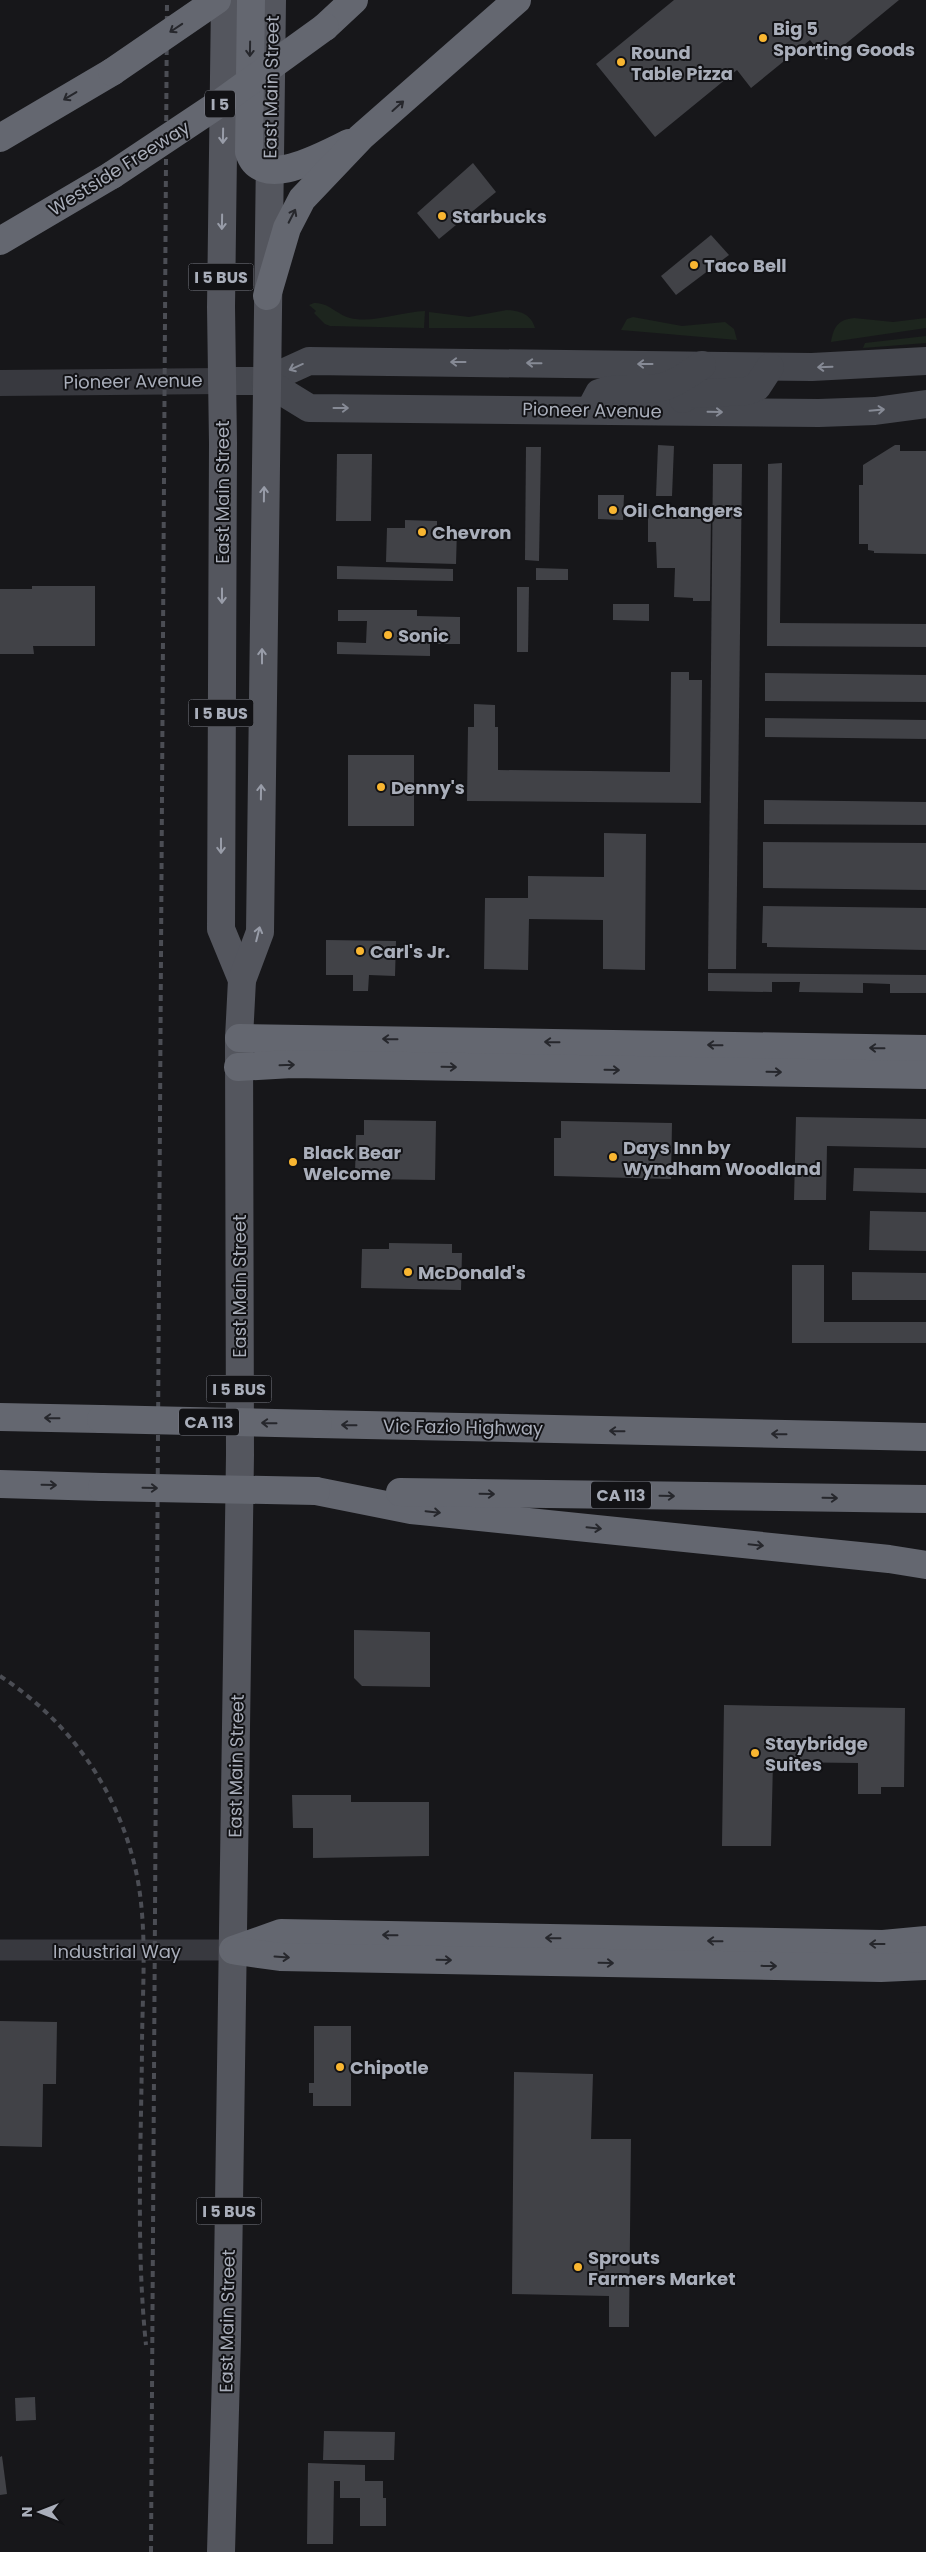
<svg xmlns="http://www.w3.org/2000/svg" width="926" height="2552" font-family="Poppins,sans-serif">
	<rect width="100%" height="100%" fill="#17171a"/>
	<!-- green -->
	<g fill="#1d251e">
		<path d="M 314,303 C 330,302 339,318 356,319 C 375,322 403,312 425,311 L 424,328 L 330,326 L 325,324 L 314,313 L 316,311 L 309,305 Z"/>
		<path d="M 507,310 C 520,311 531,314 535,328 L 429,328 L 429,312 L 469,317 Z"/>
		<path d="M 633,317 L 682,326 L 725,322 L 734,329 L 737,340 L 621,330 L 627,319 Z"/>
		<path d="M 854,318 L 893,322 L 926,318 L 926,328 L 831,342 C 834,326 838,320 854,318 Z"/>
		<path d="M 926,336 L 926,343 L 863,348 L 865,343 Z"/>
	</g>
	<!-- building -->
	<g fill="#414247">
		<path d="M 674,0 L 899,0 L 826,60 L 810,40 L 751,88 L 737,70 L 655,137 L 596,64 Z"/>
		<path d="M 473,163 L 496,192 L 439,239 L 417,213 Z"/>
		<path d="M 711,235 L 729,255 L 676,295 L 661,276 Z"/>
		<path d="M 658,445 L 674,446 L 672,496 L 656,496 Z"/>
		<path d="M 895,445 L 900,445 L 900,451 L 926,451 L 926,554 L 874,553 L 874,551 L 868,550 L 868,544 L 859,544 L 859,485 L 863,485 L 863,465 Z"/>
		<path d="M 526,447 L 541,447 L 539,561 L 525,560 Z"/>
		<path d="M 337,454 L 372,454 L 371,521 L 336,521 Z"/>
		<path d="M 782,463 L 780,623 L 926,624 L 926,647 L 767,646 L 768,464 Z"/>
		<path d="M 713,464 L 742,464 L 736,969 L 708,969 Z"/>
		<path d="M 598,495 L 624,495 L 623,520 L 598,519 Z"/>
		<path d="M 648,509 L 688,509 L 692,512 L 711,513 L 710,601 L 693,601 L 693,598 L 674,597 L 675,568 L 657,568 L 656,542 L 648,542 Z"/>
		<path d="M 405,520 L 437,521 L 437,529 L 457,529 L 456,564 L 386,562 L 387,528 L 405,528 Z"/>
		<path d="M 337,566 L 453,569 L 453,581 L 337,579 Z"/>
		<path d="M 536,568 L 568,569 L 568,580 L 536,580 Z"/>
		<path d="M 32,586 L 95,586 L 95,646 L 33,646 L 34,654 L 0,654 L 0,589 L 32,589 Z"/>
		<path d="M 517,587 L 529,587 L 528,652 L 517,652 Z"/>
		<path d="M 613,604 L 649,604 L 649,621 L 613,620 Z"/>
		<path d="M 338,610 L 417,610 L 417,616 L 460,617 L 460,644 L 430,644 L 430,656 L 337,654 L 337,642 L 366,643 L 367,621 L 338,621 Z"/>
		<path d="M 671,672 L 689,672 L 689,680 L 702,680 L 701,803 L 467,801 L 468,727 L 474,727 L 474,704 L 495,705 L 495,727 L 498,727 L 498,770 L 670,772 Z"/>
		<path d="M 765,673 L 926,675 L 926,702 L 765,701 Z"/>
		<path d="M 765,718 L 926,720 L 926,739 L 765,737 Z"/>
		<rect x="348" y="755" width="66" height="71"/>
		<path d="M 764,800 L 926,802 L 926,825 L 764,824 Z"/>
		<path d="M 604,833 L 646,834 L 645,970 L 603,969 L 603,920 L 529,919 L 528,970 L 484,969 L 485,898 L 528,898 L 528,876 L 604,877 Z"/>
		<path d="M 763,842 L 926,843 L 926,890 L 763,888 Z"/>
		<path d="M 763,906 L 926,908 L 926,950 L 767,947 L 767,943 L 762,943 Z"/>
		<path d="M 326,940 L 396,941 L 395,976 L 369,975 L 368,991 L 353,991 L 353,975 L 326,975 Z"/>
		<path d="M 708,973 L 926,975 L 926,993 L 890,993 L 890,984 L 863,983 L 863,993 L 799,992 L 800,982 L 772,982 L 772,992 L 708,991 Z"/>
		<path d="M 796,1117 L 926,1119 L 926,1148 L 827,1146 L 826,1200 L 794,1200 Z"/>
		<path d="M 364,1120 L 436,1121 L 435,1180 L 364,1179 L 364,1174 L 355,1174 L 356,1135 L 364,1135 Z"/>
		<path d="M 561,1121 L 672,1123 L 671,1179 L 554,1176 L 554,1138 L 561,1138 Z"/>
		<path d="M 854,1168 L 926,1169 L 926,1193 L 853,1191 Z"/>
		<path d="M 870,1211 L 926,1212 L 926,1251 L 869,1250 Z"/>
		<path d="M 389,1243 L 452,1244 L 452,1253 L 462,1253 L 461,1290 L 361,1288 L 362,1249 L 389,1249 Z"/>
		<path d="M 792,1265 L 824,1265 L 824,1322 L 926,1322 L 926,1343 L 792,1343 Z"/>
		<path d="M 852,1272 L 926,1273 L 926,1300 L 852,1300 Z"/>
		<path d="M 354,1630 L 430,1632 L 430,1687 L 362,1686 L 354,1678 Z"/>
		<path d="M 724,1705 L 905,1708 L 904,1787 L 881,1787 L 881,1794 L 858,1794 L 858,1763 L 773,1762 L 771,1846 L 722,1846 Z"/>
		<path d="M 292,1795 L 351,1795 L 351,1802 L 429,1802 L 429,1856 L 313,1858 L 313,1828 L 293,1828 Z"/>
		<path d="M 0,2021 L 57,2022 L 56,2084 L 43,2084 L 42,2147 L 0,2146 Z"/>
		<path d="M 314,2026 L 351,2026 L 351,2106 L 313,2106 L 313,2093 L 309,2093 L 309,2083 L 314,2083 Z"/>
		<path d="M 514,2072 L 593,2074 L 591,2139 L 631,2139 L 629,2327 L 609,2327 L 609,2296 L 512,2294 Z"/>
		<path d="M 35,2397 L 36,2420 L 16,2421 L 15,2398 Z"/>
		<path d="M 324,2431 L 395,2432 L 394,2460 L 323,2460 Z"/>
		<path d="M 2,2456 L 7,2494 L 0,2495 L 0,2457 Z"/>
		<path d="M 308,2463 L 365,2465 L 365,2481 L 383,2481 L 383,2498 L 386,2498 L 386,2526 L 360,2526 L 360,2498 L 340,2498 L 340,2481 L 334,2481 L 333,2544 L 307,2544 Z"/>
	</g>
	<g fill="none" stroke-linecap="round" stroke-linejoin="round">
		<!-- minor -->
		<path stroke="#38393f" stroke-width="21" d="M 0,1950 L 233,1950"/>
		<!-- tertiary -->
		<path stroke="#38393f" stroke-width="26" d="M 0,383 L 222,381"/>
		<!-- secondary -->
		<g stroke="#46484f" stroke-width="28">
			<path d="M 222,381 L 265,381 L 309,361 L 812,367 L 926,361"/>
			<path d="M 265,381 L 309,408 L 819,413 L 875,411 L 926,404"/>
			<path d="M 683,399 L 690,394 L 747,391 L 757,387 L 770,367"/>
			<path d="M 590,410 L 599,393 C 617,386 637,391 657,388 C 673,386 688,374 702,365"/>
		</g>
		<!-- primary -->
		<g stroke="#54565e" stroke-width="28">
			<path d="M 225,0 L 221,307 L 223,443 L 221,929 L 242,980"/>
			<path d="M 221,2552 L 227,2339 L 240,1455 L 239,1038 L 242,980 L 260,932 L 272,0"/>
		</g>
		<!-- motorway -->
		<g stroke="#646770" stroke-width="28">
			<path d="M 251,0 L 249,152 C 261,192 325,154 349,143"/>
			<path d="M 325,27 L 354,0"/>
			<path d="M 0,138 L 112,72"/>
			<path d="M 0,241 L 112,175"/>
			<path d="M 267,296 L 287,228 L 302,199 L 361,137 L 517,0"/>
			<path d="M 239,1038 L 926,1049"/>
			<path d="M 238,1067 L 292,1064 L 926,1075"/>
			<path d="M 0,1417 L 101,1419"/>
			<path d="M 318,1424 L 926,1437"/>
			<path d="M 0,1484 L 102,1487"/>
			<path d="M 316,1491 L 411,1510 L 889,1559 L 926,1565"/>
			<path d="M 400,1492 L 926,1499"/>
			<path d="M 233,1950 L 281,1933 L 883,1944 L 926,1940"/>
			<path d="M 237,1951 L 280,1957 L 881,1968 L 926,1966"/>
		</g>
		<!-- rail -->
		<g stroke="#4b4d54" stroke-width="4" stroke-dasharray="6 5" stroke-linecap="butt">
			<path d="M 0,1676 C 71,1722 120,1793 137,1876 C 148,1932 142,1993 142,2050 C 141,2148 136,2248 146,2345"/>
			<path d="M 151,2552 L 167,0"/>
		</g>
		<!-- motorway-bridge -->
		<g stroke="#646770" stroke-width="28">
			<path d="M 112,72 L 217,0"/>
			<path d="M 112,175 L 220,103 L 325,27"/>
			<path d="M 101,1419 L 318,1424"/>
			<path d="M 102,1487 L 316,1491"/>
		</g>
	</g>
	<!-- one-way arrows -->
	<defs><path id="oneway-shaft" d="M-6 0H5M1.5-3L5.5 0L1.5 3" fill="none" stroke-width="1.6" stroke-linecap="round" stroke-linejoin="round" transform="scale(1.25)"/></defs>
	<g stroke="#26272c">
		<use href="#oneway-shaft" transform="translate(176 28) rotate(146)"/>
		<use href="#oneway-shaft" transform="translate(250 49) rotate(91)"/>
		<use href="#oneway-shaft" transform="translate(70 96) rotate(149)"/>
		<use href="#oneway-shaft" transform="translate(398 106) rotate(-42)"/>
		<use href="#oneway-shaft" transform="translate(292 216) rotate(-63)"/>
		<use href="#oneway-shaft" transform="translate(390 1039) rotate(-179)"/>
		<use href="#oneway-shaft" transform="translate(552 1042) rotate(-179)"/>
		<use href="#oneway-shaft" transform="translate(715 1045) rotate(-179)"/>
		<use href="#oneway-shaft" transform="translate(877 1048) rotate(-179)"/>
		<use href="#oneway-shaft" transform="translate(287 1065) rotate(-2)"/>
		<use href="#oneway-shaft" transform="translate(449 1067) rotate(1)"/>
		<use href="#oneway-shaft" transform="translate(612 1070) rotate(1)"/>
		<use href="#oneway-shaft" transform="translate(774 1072) rotate(1)"/>
		<use href="#oneway-shaft" transform="translate(52 1418) rotate(-179)"/>
		<use href="#oneway-shaft" transform="translate(269 1423) rotate(-179)"/>
		<use href="#oneway-shaft" transform="translate(349 1425) rotate(-179)"/>
		<use href="#oneway-shaft" transform="translate(617 1431) rotate(-179)"/>
		<use href="#oneway-shaft" transform="translate(779 1434) rotate(-179)"/>
		<use href="#oneway-shaft" transform="translate(49 1485) rotate(1)"/>
		<use href="#oneway-shaft" transform="translate(150 1488) rotate(1)"/>
		<use href="#oneway-shaft" transform="translate(487 1494) rotate(1)"/>
		<use href="#oneway-shaft" transform="translate(667 1496) rotate(1)"/>
		<use href="#oneway-shaft" transform="translate(830 1498) rotate(1)"/>
		<use href="#oneway-shaft" transform="translate(433 1512) rotate(6)"/>
		<use href="#oneway-shaft" transform="translate(594 1528) rotate(6)"/>
		<use href="#oneway-shaft" transform="translate(756 1545) rotate(6)"/>
		<use href="#oneway-shaft" transform="translate(390 1935) rotate(-179)"/>
		<use href="#oneway-shaft" transform="translate(553 1938) rotate(-179)"/>
		<use href="#oneway-shaft" transform="translate(715 1941) rotate(-179)"/>
		<use href="#oneway-shaft" transform="translate(877 1944) rotate(-180)"/>
		<use href="#oneway-shaft" transform="translate(282 1957) rotate(4)"/>
		<use href="#oneway-shaft" transform="translate(444 1960) rotate(1)"/>
		<use href="#oneway-shaft" transform="translate(606 1963) rotate(1)"/>
		<use href="#oneway-shaft" transform="translate(769 1966) rotate(1)"/>
	</g>
	<g stroke="#989ca8">
		<use href="#oneway-shaft" transform="translate(223 136) rotate(91)"/>
		<use href="#oneway-shaft" transform="translate(222 222) rotate(91)"/>
		<use href="#oneway-shaft" transform="translate(264 494) rotate(-89)"/>
		<use href="#oneway-shaft" transform="translate(222 596) rotate(90)"/>
		<use href="#oneway-shaft" transform="translate(262 656) rotate(-90)"/>
		<use href="#oneway-shaft" transform="translate(261 792) rotate(-89)"/>
		<use href="#oneway-shaft" transform="translate(221 846) rotate(90)"/>
		<use href="#oneway-shaft" transform="translate(258 934) rotate(-76)"/>
	</g>
	<g stroke="#868a95">
		<use href="#oneway-shaft" transform="translate(458 362) rotate(-180)"/>
		<use href="#oneway-shaft" transform="translate(534 363) rotate(-179)"/>
		<use href="#oneway-shaft" transform="translate(645 364) rotate(-180)"/>
		<use href="#oneway-shaft" transform="translate(296 367) rotate(156)"/>
		<use href="#oneway-shaft" transform="translate(825 367) rotate(178)"/>
		<use href="#oneway-shaft" transform="translate(341 408)"/>
		<use href="#oneway-shaft" transform="translate(877 410) rotate(-5)"/>
		<use href="#oneway-shaft" transform="translate(715 412) rotate(1)"/>
	</g>
	<!-- markers -->
	<g fill="#f9b631" stroke="#121215" stroke-width="2">
		<circle cx="763" cy="38" r="5"/>
		<circle cx="621" cy="62" r="5"/>
		<circle cx="442" cy="216" r="5"/>
		<circle cx="694" cy="265" r="5"/>
		<circle cx="613" cy="510" r="5"/>
		<circle cx="422" cy="532" r="5"/>
		<circle cx="388" cy="635" r="5"/>
		<circle cx="381" cy="787" r="5"/>
		<circle cx="360" cy="951" r="5"/>
		<circle cx="613" cy="1157" r="5"/>
		<circle cx="293" cy="1162" r="5"/>
		<circle cx="408" cy="1272" r="5"/>
		<circle cx="755" cy="1753" r="5"/>
		<circle cx="340" cy="2067" r="5"/>
		<circle cx="578" cy="2267" r="5"/>
	</g>
	<g text-anchor="middle" dominant-baseline="central" stroke-width="4" stroke-linejoin="round" paint-order="stroke">
		<!-- shield labels -->
		<g fill="#121215" stroke="#7c7f88" stroke-width="1">
			<rect x="205" y="90.5" width="30" height="27" rx="4"/>
			<rect x="188.5" y="263.5" width="65" height="27" rx="4"/>
			<rect x="188.5" y="699.5" width="65" height="27" rx="4"/>
			<rect x="206.5" y="1375.5" width="65" height="27" rx="4"/>
			<rect x="179" y="1408.5" width="60" height="27" rx="4"/>
			<rect x="591" y="1481.5" width="60" height="27" rx="4"/>
			<rect x="196.5" y="2197.5" width="65" height="27" rx="4"/>
		</g>
		<g font-size="16" font-weight="bold" fill="#a9aeba">
			<text x="220" y="104">I 5</text>
			<text x="221" y="277">I 5 BUS</text>
			<text x="221" y="713">I 5 BUS</text>
			<text x="239" y="1389">I 5 BUS</text>
			<text x="209" y="1422">CA 113</text>
			<text x="621" y="1495">CA 113</text>
			<text x="229" y="2211">I 5 BUS</text>
		</g>
		<!-- poi labels -->
		<g font-size="18" font-weight="bold" fill="#a9aeba" stroke="#121215" text-anchor="start">
			<text x="773" y="28">Big 5<tspan x="773" dy="21">Sporting Goods</tspan></text>
			<text x="631" y="52">Round<tspan x="631" dy="21">Table Pizza</tspan></text>
			<text x="452" y="216">Starbucks</text>
			<text x="704" y="265">Taco Bell</text>
			<text x="623" y="510">Oil Changers</text>
			<text x="432" y="532">Chevron</text>
			<text x="398" y="635">Sonic</text>
			<text x="391" y="787">Denny's</text>
			<text x="370" y="951">Carl's Jr.</text>
			<text x="623" y="1147">Days Inn by<tspan x="623" dy="21">Wyndham Woodland</tspan></text>
			<text x="303" y="1152">Black Bear<tspan x="303" dy="21">Welcome</tspan></text>
			<text x="418" y="1272">McDonald's</text>
			<text x="765" y="1743">Staybridge<tspan x="765" dy="21">Suites</tspan></text>
			<text x="350" y="2067">Chipotle</text>
			<text x="588" y="2257">Sprouts<tspan x="588" dy="21">Farmers Market</tspan></text>
		</g>
		<!-- street labels -->
		<g font-size="18" fill="#a9aeba" stroke="#121215">
			<text transform="translate(271 87) rotate(-89)">East Main Street</text>
			<text transform="translate(119 168) rotate(-32)">Westside Freeway</text>
			<text transform="translate(133 381) rotate(-1)">Pioneer Avenue</text>
			<text transform="translate(592 410) rotate(1)">Pioneer Avenue</text>
			<text transform="translate(222 492) rotate(-90)">East Main Street</text>
			<text transform="translate(239 1286) rotate(-90)">East Main Street</text>
			<text transform="translate(463 1427) rotate(1)">Vic Fazio Highway</text>
			<text transform="translate(236 1766) rotate(-89)">East Main Street</text>
			<text x="117" y="1951">Industrial Way</text>
			<text transform="translate(227 2321) rotate(-89)">East Main Street</text>
		</g>
	</g>
	<!-- north arrow -->
	<g transform="translate(40 2512) rotate(270)" stroke="#121215" stroke-width="4" paint-order="stroke">
	<path d="M0-4L9 19L0 12L-9 19Z" fill="#a9aeba"/>
	<text y="-8" font-size="14" font-weight="bold" text-anchor="middle" fill="#a9aeba">N</text>
	</g>
</svg>
